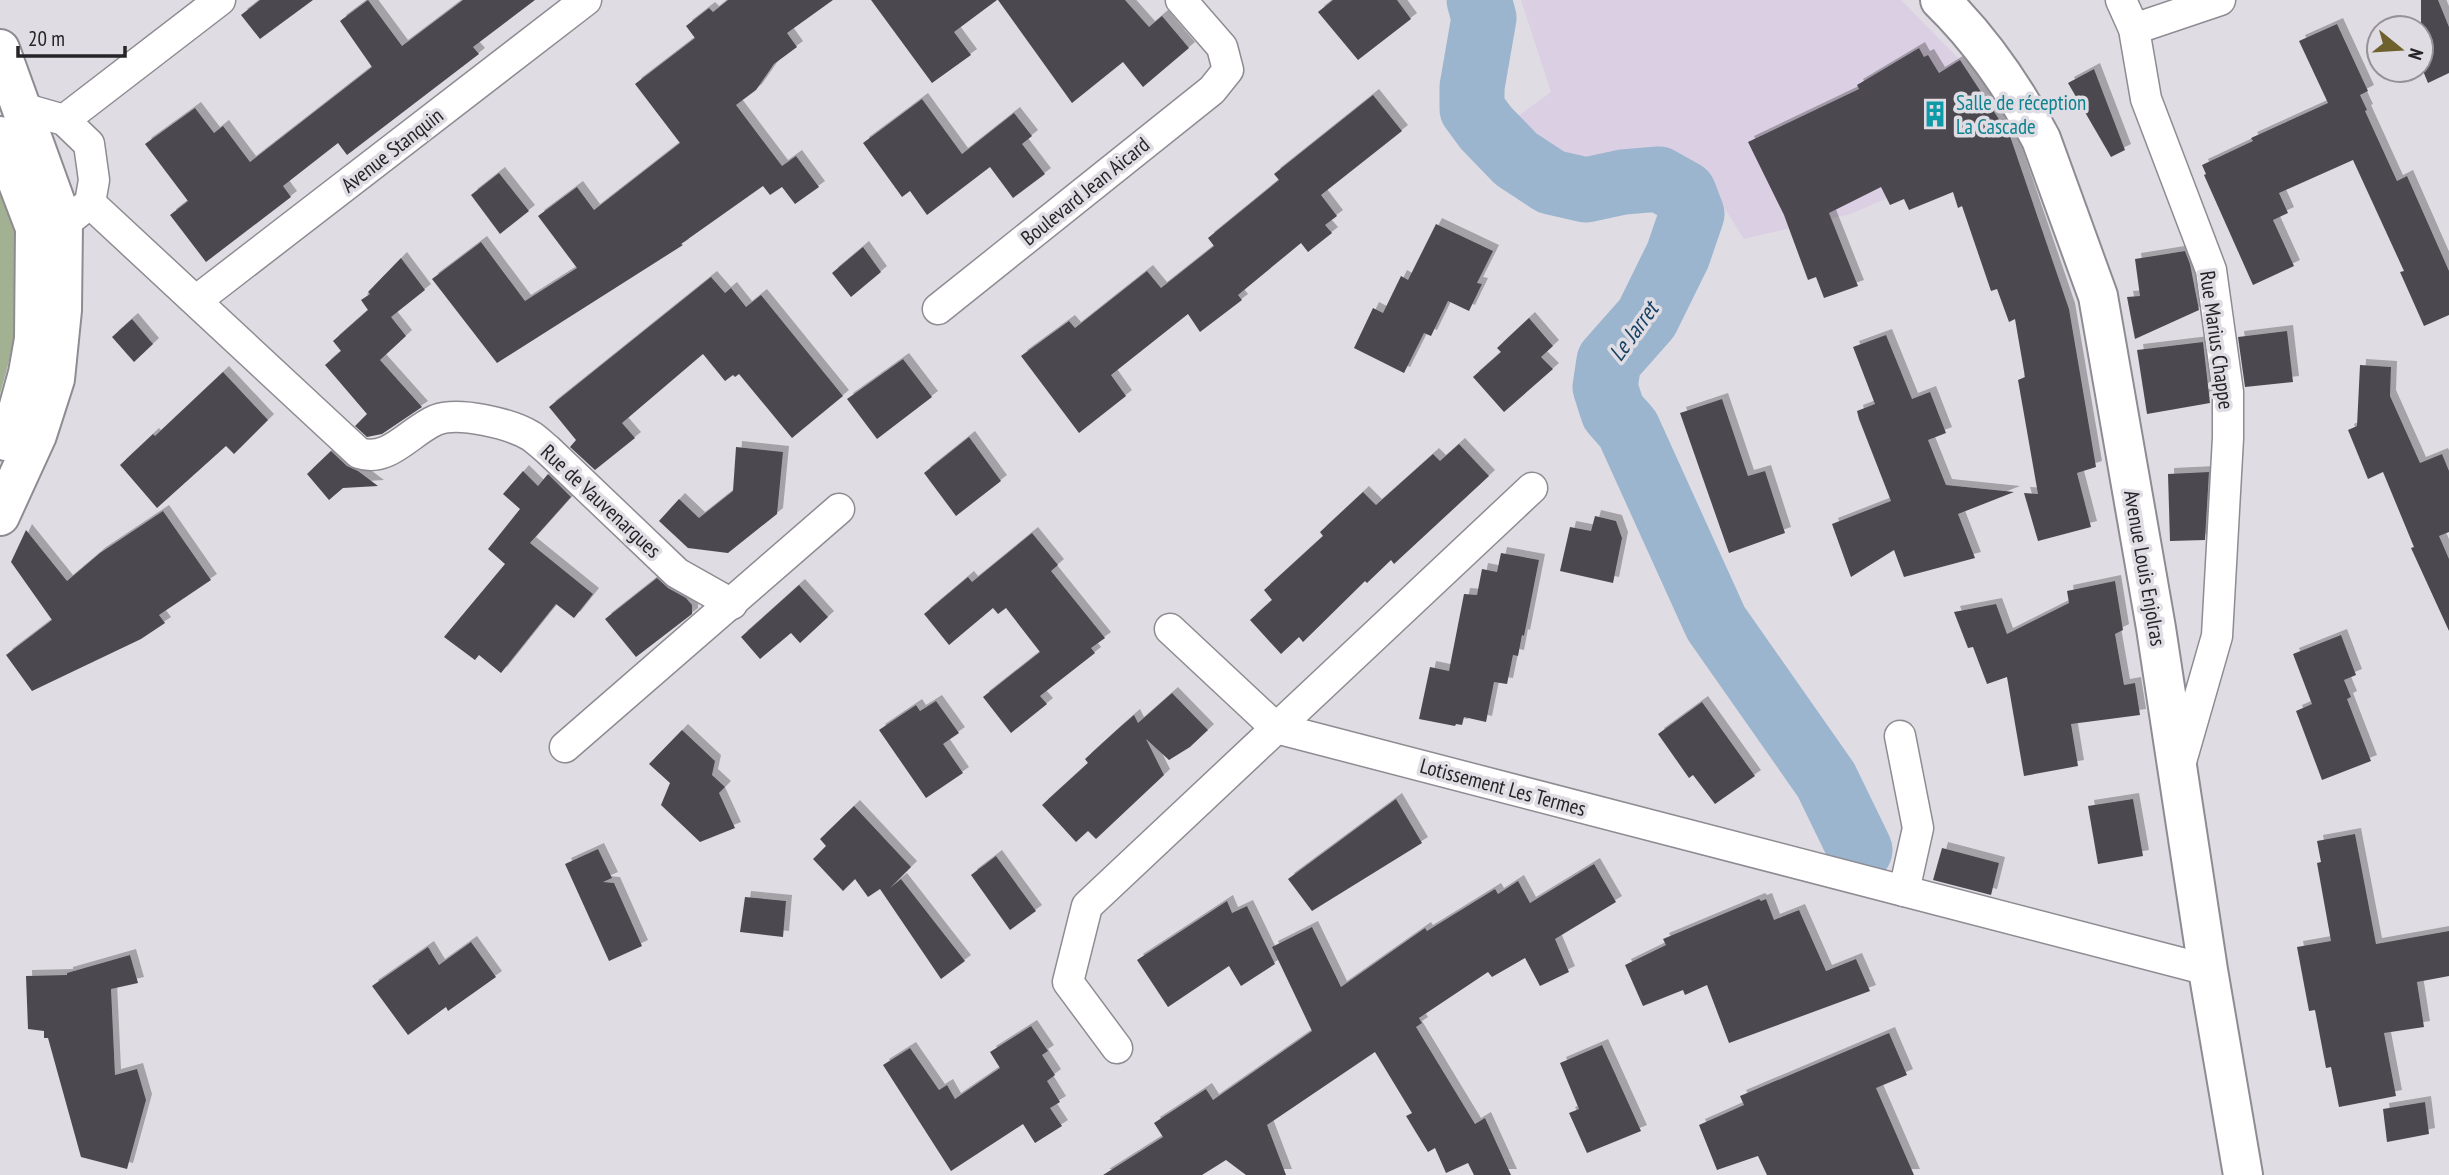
<svg xmlns="http://www.w3.org/2000/svg" width="2449" height="1175" font-family="'PT Sans Narrow',sans-serif">
	<defs>
		<filter id="shadow"><feDropShadow dx="6" dy="-6" stdDeviation="0" flood-color="#0004"/></filter>
	</defs>
	<rect width="100%" height="100%" fill="#dfdce4"/>
	<!-- commercial -->
	<path fill="#dbcfe3" d="M 1521,0 L 1901,0 L 1960,60 L 2009,135 L 1945,174 L 1850,214 L 1744,239 L 1711,187 L 1663,154 L 1552,162 L 1511,121 L 1551,92 Z"/>
	<!-- forest -->
	<path fill="#a2b192" d="M 0,177 C 6,194 13,211 17,228 C 29,276 14,348 0,394 Z"/>
	<g fill="none" stroke-linecap="round" stroke-linejoin="round">
		<!-- river -->
		<path stroke="#9ab5cd" stroke-width="65" d="M 1479,0 L 1484,18 L 1472,87 L 1472,109 L 1486,128 L 1516,159 L 1551,182 L 1586,190 L 1623,182 L 1659,179 L 1684,193 L 1692,214 L 1678,255 L 1647,318 L 1609,361 L 1605,387 L 1613,412 L 1628,429 L 1716,623 L 1826,780 L 1860,850"/>
	</g>
	<!-- building -->
	<g fill="#4b494f" filter="url(#shadow)">
		<path d="M 260,0 L 313,0 L 260,39 L 241,15 Z"/>
		<path d="M 368,0 L 402,46 L 463,0 L 535,0 L 473,47 L 479,54 L 347,155 L 338,143 L 283,186 L 291,197 L 206,262 L 170,215 L 188,201 L 145,144 L 195,108 L 214,133 L 223,126 L 250,162 L 372,67 L 340,21 Z"/>
		<path d="M 728,0 L 833,0 L 787,33 L 797,47 L 774,64 L 756,90 L 736,105 L 782,166 L 796,156 L 819,187 L 795,204 L 782,187 L 770,195 L 763,186 L 681,244 L 683,245 L 497,363 L 432,279 L 481,242 L 525,301 L 577,268 L 538,216 L 577,187 L 594,210 L 680,143 L 635,84 L 695,38 L 686,26 L 709,8 L 713,12 Z"/>
		<path d="M 871,0 L 997,0 L 954,32 L 971,55 L 932,83 Z"/>
		<path d="M 998,0 L 1125,0 L 1149,27 L 1162,16 L 1189,48 L 1143,87 L 1123,62 L 1072,103 Z"/>
		<path d="M 1333,0 L 1397,0 L 1411,19 L 1358,60 L 1318,12 Z"/>
		<path d="M 2421,0 L 2438,0 L 2449,27 L 2449,73 L 2428,83 L 2421,66 Z"/>
		<path d="M 2337,24 L 2368,91 L 2360,95 L 2367,110 L 2365,111 L 2397,181 L 2407,176 L 2449,271 L 2449,315 L 2424,326 L 2400,272 L 2404,271 L 2353,160 L 2279,193 L 2288,213 L 2273,220 L 2294,266 L 2253,285 L 2204,175 L 2206,174 L 2202,165 L 2253,141 L 2251,138 L 2328,103 L 2299,41 Z"/>
		<path d="M 1919,48 L 1924,57 L 1928,55 L 1939,73 L 1960,60 L 2010,136 L 2069,309 L 2096,467 L 2077,473 L 2091,527 L 2038,541 L 2024,493 L 2038,494 L 2018,380 L 2025,377 L 2015,319 L 2009,322 L 1997,289 L 1991,291 L 1962,206 L 1958,208 L 1953,192 L 1909,210 L 1904,199 L 1890,205 L 1881,187 L 1829,213 L 1858,286 L 1824,298 L 1816,277 L 1808,280 L 1784,215 L 1748,142 L 1859,89 L 1857,85 Z"/>
		<path d="M 2094,69 L 2125,150 L 2111,157 L 2068,83 Z"/>
		<path d="M 1373,95 L 1402,131 L 1321,195 L 1337,216 L 1325,225 L 1332,233 L 1308,252 L 1301,243 L 1238,295 L 1242,300 L 1200,332 L 1188,314 L 1111,375 L 1126,396 L 1079,433 L 1021,356 L 1069,321 L 1075,328 L 1147,271 L 1161,288 L 1214,246 L 1208,238 L 1279,180 L 1274,174 Z"/>
		<path d="M 922,99 L 962,154 L 1014,113 L 1032,136 L 1022,144 L 1045,174 L 1013,198 L 990,167 L 927,215 L 910,191 L 902,197 L 863,143 Z"/>
		<path d="M 499,173 L 529,211 L 500,234 L 471,195 Z"/>
		<path d="M 1436,224 L 1493,251 L 1477,283 L 1482,284 L 1469,311 L 1448,301 L 1431,336 L 1424,333 L 1404,373 L 1354,348 L 1373,308 L 1383,313 L 1401,276 L 1408,280 Z"/>
		<path d="M 863,247 L 881,272 L 851,297 L 832,273 Z"/>
		<path d="M 2185,251 L 2190,264 L 2199,310 L 2135,339 L 2127,297 L 2140,296 L 2135,259 Z"/>
		<path d="M 401,258 L 425,290 L 391,317 L 406,336 L 380,360 L 422,407 L 382,434 L 367,437 L 355,426 L 367,414 L 325,365 L 341,351 L 333,341 L 368,310 L 361,300 L 370,294 L 368,292 Z"/>
		<path d="M 711,277 L 725,293 L 731,288 L 746,307 L 761,295 L 843,396 L 792,438 L 739,374 L 735,377 L 733,375 L 725,381 L 703,354 L 622,423 L 635,438 L 595,470 L 570,447 L 576,440 L 549,407 Z"/>
		<path d="M 1529,318 L 1553,346 L 1541,357 L 1553,369 L 1504,412 L 1473,377 L 1501,352 L 1497,348 Z"/>
		<path d="M 132,319 L 153,344 L 134,362 L 112,337 Z"/>
		<path d="M 2287,331 L 2293,382 L 2245,387 L 2238,337 Z"/>
		<path d="M 1886,335 L 1912,399 L 1930,392 L 1946,433 L 1928,440 L 1946,485 L 2014,492 L 1958,514 L 1975,558 L 1904,577 L 1894,550 L 1851,577 L 1832,524 L 1891,501 L 1859,419 L 1857,411 L 1875,404 L 1853,347 Z"/>
		<path d="M 2203,342 L 2210,403 L 2147,414 L 2137,350 Z"/>
		<path d="M 903,359 L 932,397 L 877,439 L 847,399 Z"/>
		<path d="M 2360,365 L 2391,367 L 2390,396 L 2420,463 L 2442,454 L 2449,471 L 2449,532 L 2439,536 L 2449,559 L 2449,631 L 2411,548 L 2414,547 L 2383,472 L 2368,479 L 2348,430 L 2357,426 Z"/>
		<path d="M 223,372 L 268,420 L 234,454 L 226,446 L 157,508 L 120,465 L 153,434 L 155,436 Z"/>
		<path d="M 1722,399 L 1748,476 L 1765,471 L 1785,533 L 1729,553 L 1680,413 Z"/>
		<path d="M 969,437 L 1001,481 L 956,516 L 924,473 Z"/>
		<path d="M 1459,444 L 1489,476 L 1394,564 L 1391,560 L 1367,583 L 1365,581 L 1303,642 L 1299,637 L 1281,654 L 1250,620 L 1272,600 L 1264,590 L 1323,536 L 1320,532 L 1363,492 L 1376,505 L 1433,454 L 1440,461 Z"/>
		<path d="M 736,447 L 783,452 L 777,514 L 728,553 L 688,548 L 659,521 L 679,499 L 699,518 L 733,491 Z"/>
		<path d="M 331,451 L 347,466 L 358,471 L 378,486 L 343,488 L 329,500 L 307,474 Z"/>
		<path d="M 523,471 L 538,486 L 548,474 L 571,497 L 530,543 L 593,594 L 574,618 L 556,604 L 501,673 L 479,655 L 475,660 L 444,637 L 505,564 L 488,549 L 520,509 L 503,494 Z"/>
		<path d="M 2209,472 L 2205,540 L 2170,541 L 2168,474 Z"/>
		<path d="M 163,511 L 211,580 L 159,615 L 165,623 L 141,639 L 32,691 L 6,655 L 52,620 L 11,562 L 26,530 L 67,581 L 100,553 Z"/>
		<path d="M 1595,516 L 1616,521 L 1622,538 L 1613,583 L 1560,571 L 1570,527 L 1591,531 Z"/>
		<path d="M 1032,533 L 1058,565 L 1051,571 L 1105,638 L 1091,648 L 1095,653 L 1040,696 L 1047,704 L 1011,733 L 983,697 L 1040,652 L 1006,608 L 998,614 L 993,608 L 949,645 L 924,614 L 968,577 L 972,582 Z"/>
		<path d="M 1501,553 L 1539,560 L 1524,636 L 1522,635 L 1518,656 L 1513,655 L 1507,684 L 1494,682 L 1486,722 L 1464,717 L 1462,725 L 1456,724 L 1455,726 L 1419,719 L 1430,667 L 1449,671 L 1464,594 L 1477,595 L 1482,569 L 1497,572 Z"/>
		<path d="M 657,578 L 668,588 L 686,598 L 692,605 L 692,614 L 636,657 L 605,619 Z"/>
		<path d="M 2115,581 L 2123,630 L 2115,634 L 2124,685 L 2135,683 L 2140,715 L 2071,724 L 2078,766 L 2024,776 L 2007,677 L 1987,684 L 1973,647 L 1968,648 L 1954,612 L 1996,604 L 2007,634 L 2069,603 L 2067,591 Z"/>
		<path d="M 799,585 L 828,617 L 800,643 L 791,633 L 760,659 L 741,637 Z"/>
		<path d="M 2341,635 L 2356,675 L 2344,680 L 2351,697 L 2347,699 L 2371,761 L 2322,780 L 2296,711 L 2312,704 L 2293,654 Z"/>
		<path d="M 1172,693 L 1208,730 L 1190,747 L 1169,760 L 1146,739 L 1164,775 L 1096,839 L 1088,831 L 1076,842 L 1042,805 L 1088,763 L 1085,759 L 1119,728 L 1134,715 L 1138,723 Z"/>
		<path d="M 936,701 L 959,733 L 943,744 L 963,773 L 926,798 L 879,730 L 916,705 L 920,711 Z"/>
		<path d="M 1702,702 L 1755,776 L 1715,804 L 1693,775 L 1689,778 L 1658,734 Z"/>
		<path d="M 682,730 L 715,761 L 712,775 L 725,787 L 719,793 L 735,828 L 700,842 L 661,805 L 670,783 L 649,764 Z"/>
		<path d="M 1396,799 L 1422,843 L 1312,911 L 1288,879 Z"/>
		<path d="M 2133,799 L 2143,856 L 2098,864 L 2088,806 Z"/>
		<path d="M 854,806 L 911,867 L 890,888 L 901,879 L 965,961 L 941,979 L 880,889 L 868,897 L 855,879 L 843,891 L 813,859 L 826,846 L 820,839 Z"/>
		<path d="M 2355,834 L 2376,944 L 2449,931 L 2449,976 L 2417,982 L 2424,1027 L 2384,1033 L 2396,1096 L 2339,1107 L 2331,1067 L 2326,1068 L 2315,1010 L 2309,1011 L 2297,947 L 2331,941 L 2317,863 L 2321,862 L 2317,841 Z"/>
		<path d="M 1942,848 L 1999,863 L 1991,895 L 1933,880 Z"/>
		<path d="M 598,849 L 612,878 L 603,882 L 614,883 L 642,946 L 609,961 L 565,864 Z"/>
		<path d="M 996,856 L 1036,911 L 1010,930 L 971,875 Z"/>
		<path d="M 1594,864 L 1616,902 L 1555,939 L 1569,972 L 1540,986 L 1525,958 L 1492,977 L 1488,972 L 1419,1018 L 1422,1023 L 1416,1027 L 1475,1124 L 1485,1118 L 1511,1175 L 1474,1175 L 1468,1163 L 1446,1173 L 1435,1148 L 1428,1152 L 1406,1116 L 1412,1113 L 1375,1052 L 1267,1125 L 1286,1175 L 1246,1175 L 1226,1160 L 1202,1175 L 1103,1175 L 1163,1137 L 1154,1123 L 1206,1089 L 1213,1100 L 1312,1031 L 1272,947 L 1312,927 L 1341,987 L 1425,928 L 1427,931 L 1495,889 L 1498,894 L 1518,881 L 1530,903 Z"/>
		<path d="M 745,897 L 786,901 L 783,937 L 740,932 Z"/>
		<path d="M 1759,899 L 1761,901 L 1766,899 L 1774,920 L 1799,910 L 1826,971 L 1856,959 L 1870,991 L 1729,1043 L 1707,985 L 1685,995 L 1683,990 L 1643,1006 L 1625,965 L 1666,945 L 1663,939 Z"/>
		<path d="M 1227,901 L 1232,913 L 1247,906 L 1275,964 L 1241,986 L 1229,966 L 1168,1007 L 1137,960 Z"/>
		<path d="M 471,942 L 496,977 L 448,1011 L 446,1007 L 408,1035 L 372,986 L 428,947 L 439,965 Z"/>
		<path d="M 130,955 L 138,983 L 111,989 L 115,1075 L 137,1069 L 146,1100 L 127,1169 L 81,1157 L 48,1038 L 44,1038 L 44,1031 L 28,1029 L 26,976 L 67,975 L 67,973 Z"/>
		<path d="M 1031,1026 L 1048,1051 L 1042,1055 L 1055,1075 L 1047,1081 L 1060,1102 L 1050,1108 L 1062,1126 L 1035,1143 L 1023,1124 L 951,1171 L 883,1065 L 910,1048 L 939,1090 L 947,1085 L 955,1099 L 1000,1068 L 990,1052 Z"/>
		<path d="M 1889,1033 L 1907,1075 L 1876,1088 L 1914,1175 L 1767,1175 L 1758,1156 L 1717,1170 L 1699,1125 L 1744,1105 L 1740,1096 Z"/>
		<path d="M 1602,1045 L 1641,1131 L 1587,1153 L 1569,1113 L 1579,1109 L 1560,1063 Z"/>
		<path d="M 2425,1102 L 2429,1134 L 2387,1142 L 2383,1109 Z"/>
	</g>
	<g fill="none" stroke-linecap="round" stroke-linejoin="round">
		<!-- minor casing -->
		<g stroke="#8e8b92" stroke-width="33">
			<g id="minor">
				<path d="M 2121,0 L 2134,29 L 2146,99 L 2211,270 L 2228,392 L 2228,438 L 2217,636 L 2180,765"/>
				<path d="M 2134,29 L 2220,0"/>
				<path d="M 22,108 L 64,120 L 89,144 L 94,180 L 90,203 L 75,215"/>
				<path d="M 64,120 L 220,0"/>
				<path d="M 90,203 L 359,453 C 389,463 410,431 436,420 C 459,411 511,424 531,436 C 537,440 543,446 548,450 L 677,573 L 732,604"/>
				<path d="M 197,300 L 586,0"/>
				<path d="M 938,309 L 1212,90 L 1228,70 L 1222,47 L 1181,0"/>
				<path d="M 1170,629 L 1276,728 L 2208,970"/>
				<path d="M 1900,736 L 1918,828 L 1904,891"/>
				<path d="M 565,747 L 839,509"/>
				<path d="M 1117,1048 L 1068,982 L 1087,906 L 1532,488"/>
			</g>
		</g>
		<!-- secondary casing -->
		<g stroke="#8e8b92" stroke-width="42">
			<g id="secondary">
				<path d="M 1940,0 C 1981,40 2014,88 2041,139 L 2098,296 L 2156,628 L 2208,970 L 2243,1175"/>
				<path d="M 0,49 L 63,223 L 62,310 L 55,379 L 37,435 L 0,516"/>
				<path d="M 0,136 L 35,228 L 34,339 L 28,373 L 14,424 L 6,441"/>
			</g>
		</g>
		<!-- minor -->
		<use href="#minor" stroke="#fff" stroke-width="30"/>
		<!-- secondary -->
		<use href="#secondary" stroke="#fff" stroke-width="38"/>
	</g>
	<!-- icons -->
	<defs>
		<g id="building-bare" transform="scale(2.1)"><path d="M-4-6H4V6H1V3H-1V6H-4ZM-2.5-4.3h1.7v1.8h-1.7ZM.8-4.3h1.7v1.8H.8ZM-2.5-1h1.7V.8h-1.7ZM.8-1h1.7V.8H.8Z" fill="#0f9aa8" stroke="#dfdce4" stroke-width="2.5" paint-order="stroke"/></g>
	</defs>
	<g fill-rule="evenodd">
		<use href="#building-bare" x="1935" y="114"/>
	</g>
	<g text-anchor="middle" dominant-baseline="central" stroke-width="7" stroke-linejoin="round" paint-order="stroke">
		<!-- culture labels -->
		<g font-size="21" fill="#0d838f" stroke="#dfdce4" text-anchor="start">
			<text x="1956" y="102">Salle de réception<tspan x="1956" dy="24">La Cascade</tspan></text>
		</g>
		<!-- street labels -->
		<g font-size="21" fill="#252427" stroke="#dfdce4">
			<text transform="translate(392 150) rotate(-38)">Avenue Stanquin</text>
			<text transform="translate(1085 191) rotate(-39)">Boulevard Jean Aicard</text>
			<text transform="translate(2217 340) rotate(82)">Rue Marius Chappe</text>
			<text transform="translate(601 501) rotate(43)">Rue de Vauvenargues</text>
			<text transform="translate(2145 568) rotate(80)">Avenue Louis Enjolras</text>
			<text transform="translate(1503 787) rotate(15)">Lotissement Les Termes</text>
		</g>
		<!-- water labels -->
		<g font-size="23" font-style="italic" fill="#154163" stroke="#dfdce4">
			<text transform="translate(1633 331) rotate(-54)">Le Jarret</text>
		</g>
	</g>
	<!-- north arrow -->
	<g transform="translate(2400 49) rotate(108)"><circle r="33" fill="#dfdce4" stroke="#959298" stroke-width="2"/>
	<path d="M0-5L12 26L0 18L-12 26Z" fill="#6f612e"/>
	<text y="-10" font-size="19" font-weight="bold" text-anchor="middle" fill="#252427">N</text>
	</g>
	<!-- scale -->
	<path d="M18 46v10h107v-10" fill="none" stroke="#252427" stroke-width="3.5"/>
	<text x="28" y="46" font-size="21" fill="#252427" stroke="#dfdce4" stroke-width="5" paint-order="stroke">20 m</text>
</svg>
